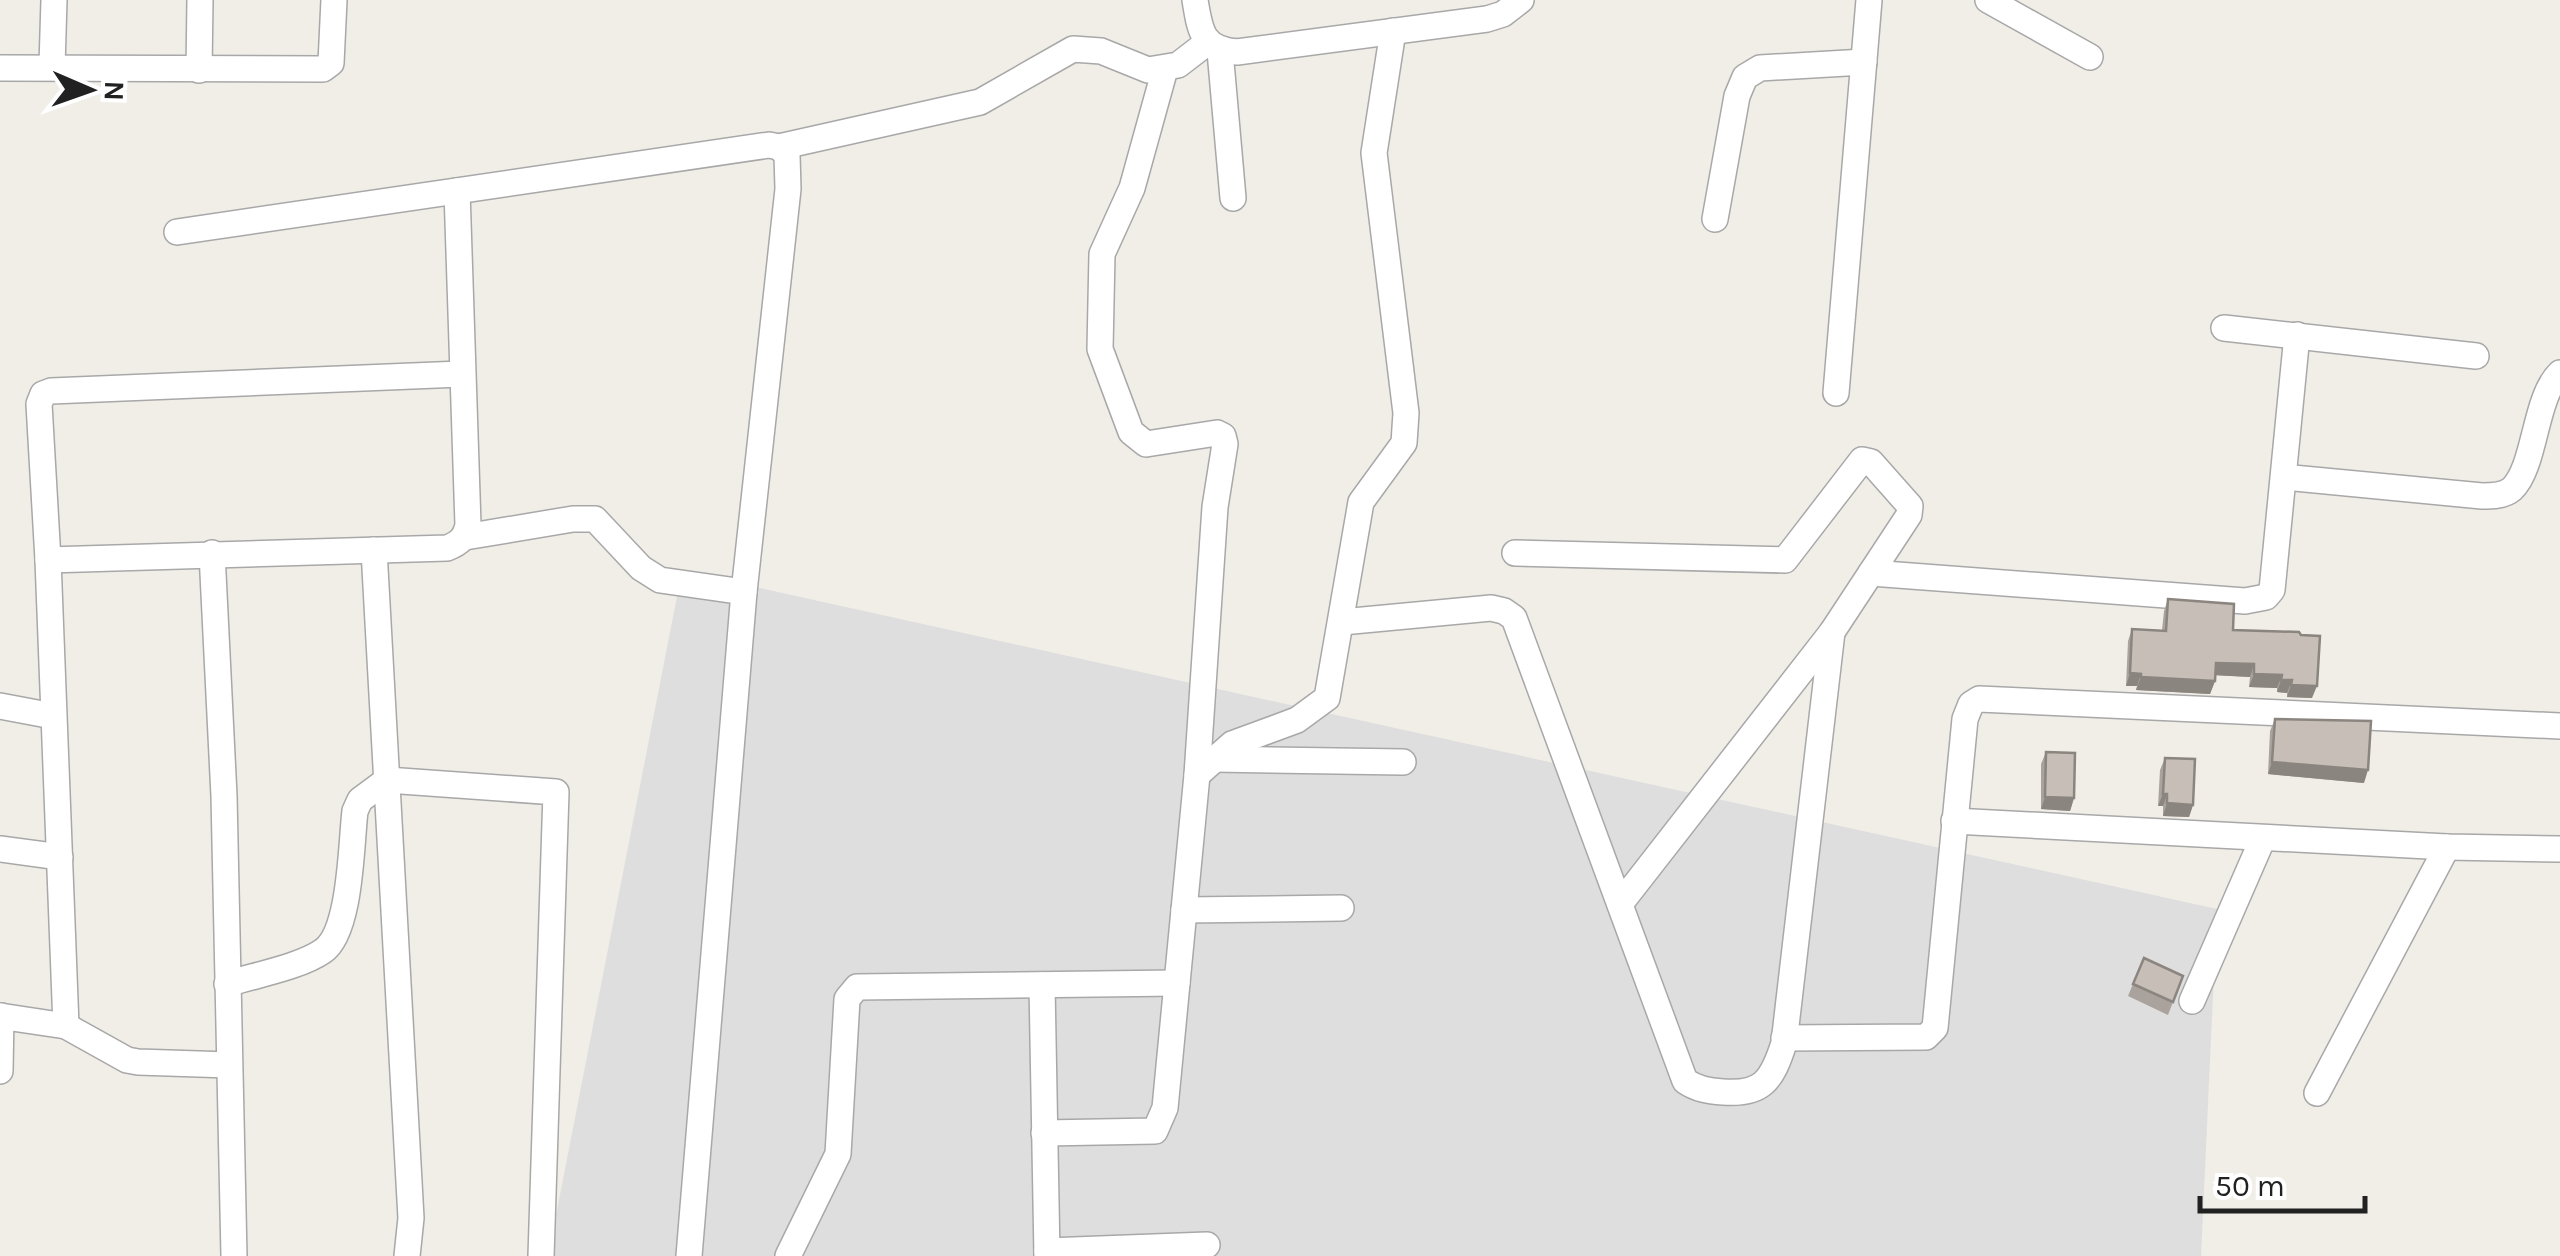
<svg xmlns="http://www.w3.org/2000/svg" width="2560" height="1256" font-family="Karla,sans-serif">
	<rect width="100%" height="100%" fill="#f1eee8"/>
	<!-- residential -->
	<path fill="#dfdede" d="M 682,571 L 2217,909 L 2201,1256 L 548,1256 Z"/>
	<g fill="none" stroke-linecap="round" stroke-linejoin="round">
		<!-- minor casing -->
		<g stroke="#a8a8a8" stroke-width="28">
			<g id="minor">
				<path d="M 1195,0 C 1200,31 1202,49 1237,52 L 1487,19 L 1503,14 L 1521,0"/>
				<path d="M 1988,0 L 2090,57"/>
				<path d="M 1220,51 L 1233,198"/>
				<path d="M 52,66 L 54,0"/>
				<path d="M 0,68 L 323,69 L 331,63 L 334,0"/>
				<path d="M 199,70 L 200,0"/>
				<path d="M 779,147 L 980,102 L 1073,49 L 1101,51 L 1148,70 L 1178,65 L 1208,42"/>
				<path d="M 1715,219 L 1737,96 L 1745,77 L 1760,68 L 1864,62"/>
				<path d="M 177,232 L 769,145 L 779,147 L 787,155 L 788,189 L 744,592 L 689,1256"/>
				<path d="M 2224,328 L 2476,356"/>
				<path d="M 1836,393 L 1869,0"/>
				<path d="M 2284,477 L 2482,496 C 2491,496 2504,496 2512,489 C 2536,466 2534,398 2560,373"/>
				<path d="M 465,537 L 573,519 L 595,519 L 641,568 L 660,580 L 744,592"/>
				<path d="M 374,550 L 411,1218 L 407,1256"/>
				<path d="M 212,553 L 224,796 L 234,1256"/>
				<path d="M 1515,553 L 1785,560 L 1862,460 L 1871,462 L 1910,506 L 1909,515 L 1832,632 L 1620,904"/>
				<path d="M 48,560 L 447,548 C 460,543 465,538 468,525 L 457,191"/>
				<path d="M 1871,573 L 2245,601 L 2266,597 L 2272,590 L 2297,335"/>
				<path d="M 1342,622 L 1491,608 L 1504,611 L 1514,618 L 1685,1081 C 1697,1089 1708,1091 1723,1092 C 1762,1095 1772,1081 1784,1043 L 1832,632"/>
				<path d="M 0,706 L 53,716"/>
				<path d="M 1214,759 L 1403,762"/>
				<path d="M 1197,775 L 1232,744 L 1297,720 L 1327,698 L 1361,502 L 1404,443 L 1406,413 L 1374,153 L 1393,31"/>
				<path d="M 1954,821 L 2447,847 L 2560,849"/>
				<path d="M 0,849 L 60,857"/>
				<path d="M 1184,910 L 1341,908"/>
				<path d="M 227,984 C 255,975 300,967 323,951 C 351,932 351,844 355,811 L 360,800 L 387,780 L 556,792 L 541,1256"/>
				<path d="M 1042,985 L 1047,1256"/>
				<path d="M 2192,1001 L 2263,838"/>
				<path d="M 0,1016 L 66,1026 L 127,1060 L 138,1062 L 229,1065"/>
				<path d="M 66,1026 L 48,560 L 39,404 L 43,394 L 51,391 L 461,374"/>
				<path d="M 1784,1038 L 1926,1037 L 1935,1028 L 1965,719 L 1971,704 L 1979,699 L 2560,726"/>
				<path d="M 0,1071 L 1,1016"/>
				<path d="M 2317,1093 L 2447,847"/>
				<path d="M 1044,1133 L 1155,1131 L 1165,1108 L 1197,775 L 1215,507 L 1225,444 L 1223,436 L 1217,433 L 1146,444 L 1131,432 L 1100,349 L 1102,254 L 1132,188 L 1165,69"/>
				<path d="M 1047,1251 L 1207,1245"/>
				<path d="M 788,1256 L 838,1154 L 847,999 L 857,987 L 1177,983"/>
			</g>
		</g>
		<!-- minor -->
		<use href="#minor" stroke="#fff" stroke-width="25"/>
	</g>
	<!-- wall -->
	<g fill="#aaa39d">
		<path d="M 2168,599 L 2233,630 L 2312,698 L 2287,697 L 2287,693 L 2277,692 L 2277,688 L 2249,687 L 2250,677 L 2215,675 L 2215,681 L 2210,694 L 2136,690 L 2137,686 L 2126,686 L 2128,641 L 2132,629 L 2162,630 L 2164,611 Z"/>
		<path d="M 2275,719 L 2364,783 L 2268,774 L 2270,731 Z"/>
		<path d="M 2046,752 L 2074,798 L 2070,811 L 2041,809 L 2041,764 Z"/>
		<path d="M 2165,758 L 2193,805 L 2189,817 L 2163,816 L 2163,806 L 2158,806 L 2160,770 Z"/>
		<path d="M 2183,976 L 2168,1015 L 2128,996 L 2133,984 Z"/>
	</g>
	<!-- shaded-wall -->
	<g fill="#8b8580">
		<path d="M 2216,663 L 2254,664 L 2250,677 L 2211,675 Z"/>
		<path d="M 2130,673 L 2141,674 L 2137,686 L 2126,686 Z"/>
		<path d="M 2254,674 L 2282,675 L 2277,688 L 2249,687 Z"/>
		<path d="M 2141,677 L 2215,681 L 2210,694 L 2136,690 Z"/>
		<path d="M 2281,680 L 2292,680 L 2287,693 L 2277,692 Z"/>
		<path d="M 2291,685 L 2317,686 L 2312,698 L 2287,697 Z"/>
		<path d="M 2272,762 L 2368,770 L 2364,783 L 2268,774 Z"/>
		<path d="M 2163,794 L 2167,794 L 2163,806 L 2158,806 Z"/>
		<path d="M 2045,797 L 2074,798 L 2070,811 L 2041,809 Z"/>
		<path d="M 2167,803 L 2193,805 L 2189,817 L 2163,816 Z"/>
	</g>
	<!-- building -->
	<g fill="#c6beb7" stroke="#8b8580" stroke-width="2.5">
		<path d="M 2168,599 L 2234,604 L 2233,630 L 2299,632 L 2301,635 L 2320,636 L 2317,686 L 2291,685 L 2292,680 L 2281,680 L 2282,675 L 2254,674 L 2254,664 L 2216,663 L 2215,681 L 2141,677 L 2141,674 L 2130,673 L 2132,629 L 2166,631 Z"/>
		<path d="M 2275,719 L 2371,721 L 2368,770 L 2272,762 Z"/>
		<path d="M 2046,752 L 2075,753 L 2074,798 L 2045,797 Z"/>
		<path d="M 2165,758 L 2195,759 L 2193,805 L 2167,803 L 2167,794 L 2163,794 Z"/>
		<path d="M 2144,958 L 2183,976 L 2173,1002 L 2133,984 Z"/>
	</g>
	<!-- north arrow -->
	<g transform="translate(90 90) rotate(92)" stroke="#ffffff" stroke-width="8" paint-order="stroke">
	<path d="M0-8L18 38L0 25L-18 38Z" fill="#212121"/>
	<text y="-15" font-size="28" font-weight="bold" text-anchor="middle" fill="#212121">N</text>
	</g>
	<!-- scale -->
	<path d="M2200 1196v15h165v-15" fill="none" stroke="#212121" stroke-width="5"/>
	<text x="2215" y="1196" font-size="30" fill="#212121" stroke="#ffffff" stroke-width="8" paint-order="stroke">50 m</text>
</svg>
